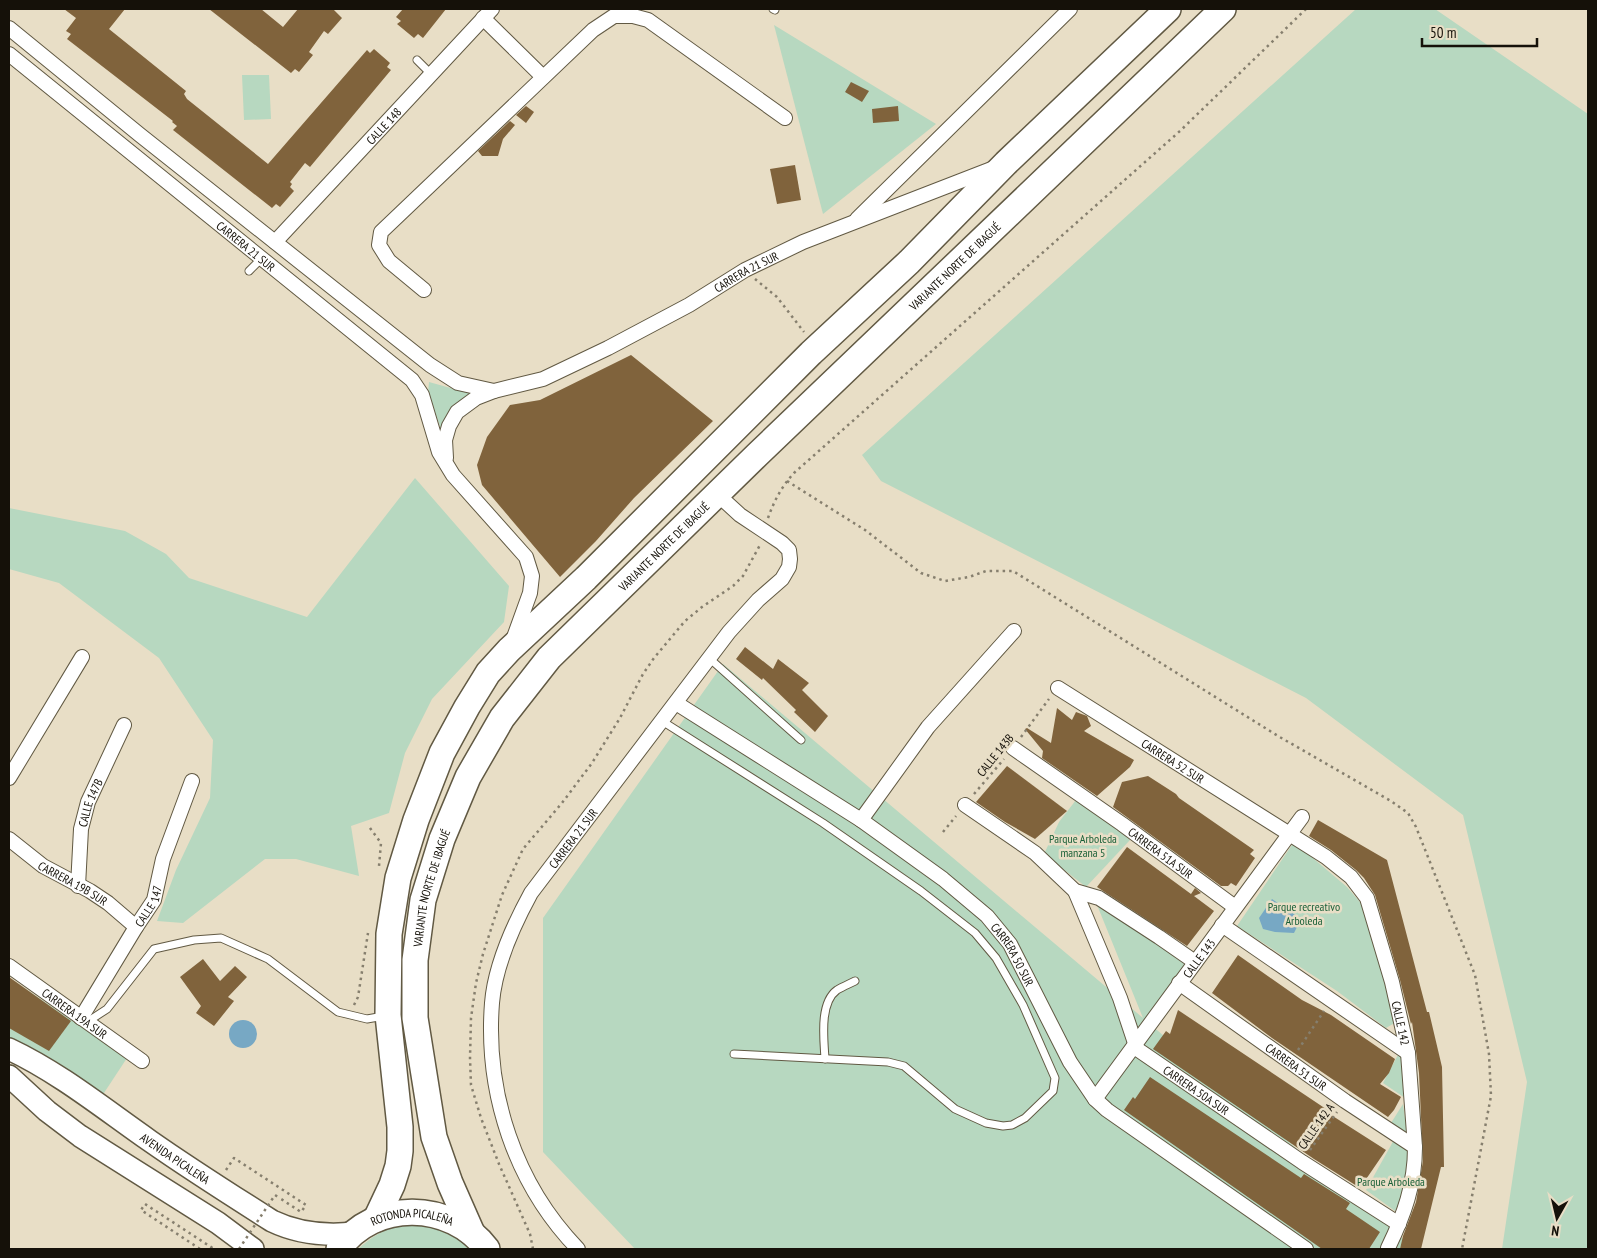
<svg xmlns="http://www.w3.org/2000/svg" width="1597" height="1258" font-family="'PT Sans Narrow',sans-serif">
	<rect width="100%" height="100%" fill="#e8dec6"/>
	<!-- green -->
	<g fill="#b7d8c0">
		<path d="M 1356,9 L 1435,9 L 1588,114 L 1588,1249 L 1502,1249 L 1527,1082 L 1463,815 L 1306,698 L 881,481 L 862,455 Z"/>
		<path d="M 774,25 L 936,124 L 823,214 Z"/>
		<path d="M 242,75 L 269,75 L 271,119 L 244,120 Z"/>
		<path d="M 429,382 L 472,394 L 450,413 L 441,429 L 428,393 Z"/>
		<path d="M 415,478 L 509,586 L 504,622 L 432,699 L 405,753 L 389,813 L 351,826 L 359,876 L 296,859 L 265,859 L 183,923 L 157,921 L 176,870 L 210,798 L 213,740 L 159,658 L 59,583 L 9,569 L 9,508 L 125,531 L 166,554 L 189,578 L 307,617 Z"/>
		<path d="M 723,664 L 1143,1018 L 1095,900 L 1190,968 L 1151,1025 L 1415,1249 L 635,1249 L 543,1152 L 543,918 Z"/>
		<path d="M 1076,800 L 1102,816 L 1130,840 L 1086,887 L 1044,854 L 1059,822 Z"/>
		<path d="M 1294,842 L 1347,887 L 1365,908 L 1398,1021 L 1386,1028 L 1337,991 L 1237,926 Z"/>
		<path d="M 11,979 L 127,1058 L 100,1099 L 9,1043 L 9,982 Z"/>
		<path d="M 1400,1051 L 1406,1051 L 1408,1100 L 1383,1083 Z"/>
		<path d="M 1403,1104 L 1407,1133 L 1391,1123 Z"/>
		<path d="M 1395,1138 L 1409,1151 L 1409,1185 L 1395,1211 L 1366,1190 Z"/>
		<path d="M 424,1224 L 449,1232 L 471,1249 L 358,1249 C 382,1228 392,1226 424,1224 Z"/>
	</g>
	<!-- water -->
	<g fill="#77a8c4">
		<path d="M 1272,899 L 1301,919 L 1294,933 L 1275,932 L 1263,929 L 1259,918 Z"/>
		<circle cx="243" cy="1034" r="14"/>
	</g>
	<!-- building -->
	<g fill="#80633c">
		<path d="M 64,9 L 125,9 L 109,29 L 186,91 L 184,94 L 187,99 L 268,164 L 367,50 L 370,53 L 374,49 L 390,63 L 387,67 L 391,70 L 310,167 L 305,163 L 290,182 L 292,184 L 290,187 L 294,191 L 280,207 L 276,204 L 272,208 L 173,130 L 177,126 L 172,122 L 173,121 L 67,39 L 71,34 L 66,31 L 76,18 Z"/>
		<path d="M 209,9 L 261,9 L 283,27 L 298,9 L 333,9 L 342,18 L 328,34 L 324,31 L 309,52 L 313,55 L 299,72 L 295,69 L 291,73 Z"/>
		<path d="M 403,9 L 446,9 L 423,38 L 418,34 L 414,38 L 397,24 L 401,21 L 396,17 Z"/>
		<path d="M 851,82 L 869,91 L 862,102 L 845,92 Z"/>
		<path d="M 526,106 L 534,112 L 526,123 L 516,115 Z"/>
		<path d="M 898,106 L 899,121 L 873,123 L 872,109 Z"/>
		<path d="M 510,121 L 515,125 L 503,139 L 498,156 L 482,156 L 478,151 Z"/>
		<path d="M 795,165 L 801,200 L 777,204 L 770,169 Z"/>
		<path d="M 631,355 L 713,421 L 634,498 L 596,541 L 560,577 L 482,485 L 477,465 L 487,437 L 510,405 L 540,400 Z"/>
		<path d="M 745,647 L 773,669 L 778,659 L 809,683 L 802,690 L 828,716 L 815,732 L 794,712 L 796,710 L 763,678 L 762,680 L 736,659 Z"/>
		<path d="M 1057,708 L 1072,720 L 1076,712 L 1087,716 L 1091,726 L 1084,731 L 1134,760 L 1130,767 L 1097,796 L 1042,758 L 1043,751 L 1025,729 L 1027,728 L 1051,743 Z"/>
		<path d="M 1007,766 L 1067,811 L 1035,839 L 1005,822 L 976,802 Z"/>
		<path d="M 1148,776 L 1176,794 L 1179,798 L 1254,850 L 1250,854 L 1255,858 L 1236,886 L 1231,883 L 1228,886 L 1221,886 L 1113,807 L 1122,782 Z"/>
		<path d="M 1318,820 L 1387,860 L 1427,1012 L 1429,1012 L 1442,1067 L 1444,1167 L 1441,1167 L 1421,1249 L 1400,1249 L 1403,1236 L 1416,1202 L 1423,1161 L 1419,1073 L 1412,1022 L 1411,1024 L 1400,980 L 1375,895 L 1364,878 L 1356,870 L 1331,850 L 1309,836 Z"/>
		<path d="M 1127,847 L 1191,894 L 1195,888 L 1201,893 L 1194,896 L 1214,911 L 1187,946 L 1097,887 Z"/>
		<path d="M 1238,955 L 1302,1000 L 1331,1015 L 1395,1059 L 1389,1073 L 1380,1084 L 1401,1097 L 1394,1110 L 1388,1117 L 1272,1038 L 1212,993 Z"/>
		<path d="M 203,959 L 220,981 L 235,966 L 247,977 L 228,997 L 234,1001 L 214,1026 L 196,1013 L 201,1006 L 180,977 Z"/>
		<path d="M 9,977 L 71,1021 L 49,1051 L 9,1028 Z"/>
		<path d="M 1178,1010 L 1329,1111 L 1328,1113 L 1386,1150 L 1360,1188 L 1314,1159 L 1153,1049 L 1166,1031 L 1170,1034 Z"/>
		<path d="M 1150,1077 L 1301,1178 L 1304,1174 L 1350,1203 L 1346,1209 L 1380,1232 L 1369,1249 L 1322,1249 L 1124,1110 L 1133,1097 L 1135,1099 Z"/>
	</g>
	<g fill="none" stroke-linecap="round" stroke-linejoin="round">
		<!-- lane casing -->
		<g stroke="#615943" stroke-width="9">
			<g id="lane">
				<path d="M 773,9 L 775,10"/>
				<path d="M 417,60 L 431,74"/>
				<path d="M 249,271 L 261,259"/>
				<path d="M 709,658 L 801,740"/>
				<path d="M 662,721 L 823,823 L 921,891 L 975,933 L 996,958 L 1023,1005 L 1055,1078 L 1053,1091 L 1025,1118 L 1012,1125 L 1003,1126 L 986,1123 L 955,1109 L 904,1066 L 888,1062 L 734,1054"/>
				<path d="M 87,1022 L 107,1009 L 154,949 L 194,940 L 221,938 L 268,959 L 338,1012 L 367,1019 L 384,1016"/>
				<path d="M 825,1059 C 824,1040 819,1003 837,990 C 842,987 849,984 855,981"/>
			</g>
		</g>
		<!-- street casing -->
		<g stroke="#615943" stroke-width="16">
			<g id="street">
				<path d="M 483,18 L 543,77"/>
				<path d="M 9,28 L 140,135 L 430,365 L 458,383 L 494,391"/>
				<path id="s1" d="M 9,54 L 412,380 L 422,395 L 439,452 L 453,475 L 526,557 L 532,576 L 530,593 L 513,640"/>
				<path d="M 857,219 L 1070,9"/>
				<path id="s2" d="M 275,242 L 492,9"/>
				<path d="M 424,290 L 389,261 L 379,245 L 381,232 L 593,30 L 614,16 L 633,16 L 648,20 L 785,118"/>
				<path id="s3" d="M 446,458 L 445,440 L 449,426 L 457,412 L 476,398 L 494,391 L 543,379 L 608,348 L 689,305 L 745,270 L 803,242 L 994,168"/>
				<path id="s4" d="M 1058,688 L 1326,857 L 1351,877 L 1367,898 L 1392,982 L 1408,1053 L 1415,1147 C 1415,1185 1404,1215 1388,1248"/>
				<path id="s5" d="M 676,703 L 861,820 L 943,879 L 987,916 L 1010,944 L 1070,1062 L 1095,1099 L 1107,1110 L 1306,1249"/>
				<path id="s6" d="M 1013,748 L 1122,824 L 1235,907"/>
				<path d="M 9,778 L 82,657"/>
				<path d="M 965,805 L 1035,853 L 1075,891 L 1099,898 L 1159,937 L 1195,962"/>
				<path d="M 861,820 L 928,727 L 1014,631"/>
				<path id="s7" d="M 9,839 L 43,866 L 90,891 L 108,903 L 136,927"/>
				<path id="s8" d="M 78,886 L 81,829 L 88,802 L 124,725"/>
				<path id="s9" d="M 1075,891 L 1120,998 L 1137,1049 L 1302,1162 L 1399,1224"/>
				<path d="M 1222,925 L 1408,1053"/>
				<path id="s10" d="M 9,966 L 142,1061"/>
				<path id="s11" d="M 1179,983 L 1345,1101 L 1415,1147"/>
				<path id="s12" d="M 81,1018 L 136,927 L 154,900 L 163,859 L 192,781"/>
				<path id="s13" d="M 1095,1099 L 1302,817"/>
				<path id="s14" d="M 578,1249 C 515,1184 485,1093 492,1003 C 495,965 513,926 531,893 L 729,632 L 758,600 L 782,579 L 789,567 L 790,559 L 789,550 L 782,543 L 740,515 L 717,494"/>
			</g>
		</g>
		<!-- primary casing -->
		<g stroke="#615943" stroke-width="24">
			<g id="primary">
				<path id="s15" d="M 9,1049 C 60,1073 104,1109 150,1141 C 190,1169 231,1195 272,1221 C 297,1233 326,1236 354,1233"/>
				<path d="M 9,1076 L 47,1111 L 80,1136 L 218,1223 L 253,1249"/>
			</g>
		</g>
		<!-- highway casing -->
		<g stroke="#615943" stroke-width="28">
			<g id="highway">
				<path d="M 376,1219 L 392,1185 L 398,1166 L 400,1151 L 400,1127 L 388,1015 L 389,934 L 398,878 L 416,820 L 442,753 L 467,707 L 488,673 L 509,650 L 586,578 L 811,353 L 909,262 L 1006,163 L 1168,9"/>
				<path id="s16" d="M 472,1233 L 450,1183 L 434,1137 L 415,1018 L 415,960 L 423,900 L 442,839 L 468,777 L 502,718 L 549,658 L 758,454 L 1223,9"/>
				<path id="s17" d="M 339,1249 C 374,1199 451,1201 487,1249"/>
			</g>
		</g>
		<!-- path -->
		<g stroke="#867f6e" stroke-width="2.5" stroke-dasharray="2.5 4" stroke-linecap="butt">
			<path d="M 755,279 L 777,297 L 804,332"/>
			<path d="M 787,481 L 865,530 L 921,573 L 945,581 L 969,577 L 986,571 L 1013,571 L 1278,736 L 1391,801 L 1408,813 L 1416,827 L 1475,975 L 1489,1054 L 1491,1096 L 1462,1249"/>
			<path d="M 768,518 C 774,501 782,486 794,473 L 1180,131 L 1306,9"/>
			<path d="M 1021,737 L 1049,699"/>
			<path d="M 974,794 L 1004,759"/>
			<path d="M 370,828 L 381,843 L 379,866"/>
			<path d="M 943,832 L 956,816"/>
			<path d="M 354,1005 L 358,997 L 368,933"/>
			<path d="M 1298,1050 L 1324,1011"/>
			<path d="M 1310,1150 L 1337,1112"/>
			<path d="M 226,1170 L 234,1158 L 306,1205 L 301,1212 L 278,1197"/>
			<path d="M 200,1249 L 141,1210 L 145,1204 L 214,1249"/>
			<path d="M 533,1249 L 530,1234 L 499,1164 L 481,1118 L 471,1085 L 470,1058 L 471,1018 L 476,983 L 483,954 L 502,895 L 523,849 L 562,803 L 592,763 L 620,718 L 643,674 L 654,658 L 685,621 L 702,607 L 733,586 L 743,576 L 760,545"/>
		</g>
		<!-- lane -->
		<use href="#lane" stroke="#fff" stroke-width="7"/>
		<!-- street -->
		<use href="#street" stroke="#fff" stroke-width="14"/>
		<!-- primary -->
		<use href="#primary" stroke="#fff" stroke-width="21"/>
		<!-- highway -->
		<use href="#highway" stroke="#fff" stroke-width="25"/>
		<!-- path-bridge -->
		<path stroke="#867f6e" stroke-width="2.5" stroke-dasharray="2.5 4" stroke-linecap="butt" d="M 239,1249 L 275,1195 L 278,1197"/>
	</g>
	<g text-anchor="middle" dominant-baseline="central" stroke-width="5" stroke-linejoin="round" paint-order="stroke">
		<!-- street labels -->
		<g font-size="12" fill="#151109" stroke="#e8dec6">
			<text stroke="none"><textPath href="#s2" startOffset="159">CALLE 148</textPath></text>
			<text stroke="none"><textPath href="#s1" startOffset="305">CARRERA 21 SUR</textPath></text>
			<text stroke="none"><textPath href="#s16" startOffset="1182">VARIANTE NORTE DE IBAGUÉ</textPath></text>
			<text stroke="none"><textPath href="#s3" startOffset="372">CARRERA 21 SUR</textPath></text>
			<text stroke="none"><textPath href="#s16" startOffset="778">VARIANTE NORTE DE IBAGUÉ</textPath></text>
			<text transform="translate(995 755) rotate(-51)">CALLE 143B</text>
			<text stroke="none"><textPath href="#s4" startOffset="136">CARRERA 52 SUR</textPath></text>
			<text stroke="none"><textPath href="#s8" startOffset="85">CALLE 147B</textPath></text>
			<text stroke="none"><textPath href="#s14" startOffset="455">CARRERA 21 SUR</textPath></text>
			<text stroke="none"><textPath href="#s6" startOffset="181">CARRERA 51A SUR</textPath></text>
			<text stroke="none"><textPath href="#s7" startOffset="78">CARRERA 19B SUR</textPath></text>
			<text stroke="none"><textPath href="#s16" startOffset="356">VARIANTE NORTE DE IBAGUÉ</textPath></text>
			<text stroke="none"><textPath href="#s12" startOffset="131">CALLE 147</textPath></text>
			<text stroke="none"><textPath href="#s5" startOffset="424">CARRERA 50 SUR</textPath></text>
			<text stroke="none"><textPath href="#s13" startOffset="175">CALLE 143</textPath></text>
			<text stroke="none"><textPath href="#s10" startOffset="81">CARRERA 19A SUR</textPath></text>
			<text stroke="none"><textPath href="#s4" startOffset="505">CALLE 142</textPath></text>
			<text stroke="none"><textPath href="#s11" startOffset="144">CARRERA 51 SUR</textPath></text>
			<text stroke="none"><textPath href="#s9" startOffset="242">CARRERA 50A SUR</textPath></text>
			<text transform="translate(1316 1126) rotate(-55)">CALLE 142 A</text>
			<text stroke="none"><textPath href="#s15" startOffset="199">AVENIDA PICALEÑA</textPath></text>
			<text stroke="none"><textPath href="#s17" startOffset="85">ROTONDA PICALEÑA</textPath></text>
		</g>
		<!-- park labels -->
		<g font-size="12" fill="#185f37" stroke="#e8dec6">
			<text x="1083" y="838">Parque Arboleda<tspan x="1083" dy="14">manzana 5</tspan></text>
			<text x="1304" y="906">Parque recreativo<tspan x="1304" dy="14">Arboleda</tspan></text>
			<text x="1391" y="1181">Parque Arboleda</text>
		</g>
	</g>
	<!-- border -->
	<rect width="1597" height="1258" fill="none" stroke="#151109" stroke-width="20"/>
	<!-- north arrow -->
	<g transform="translate(1557 1218) rotate(188)" stroke="#e8dec6" stroke-width="4" paint-order="stroke">
	<path d="M0-4L9 19L0 12L-9 19Z" fill="#151109"/>
	<text y="-8" font-size="14" font-weight="bold" text-anchor="middle" fill="#151109">N</text>
	</g>
	<!-- scale -->
	<path d="M1422 38v8h115v-8" fill="none" stroke="#151109" stroke-width="2.5"/>
	<text x="1430" y="38" font-size="15" fill="#151109" stroke="#e8dec6" stroke-width="4" paint-order="stroke">50 m</text>
</svg>
